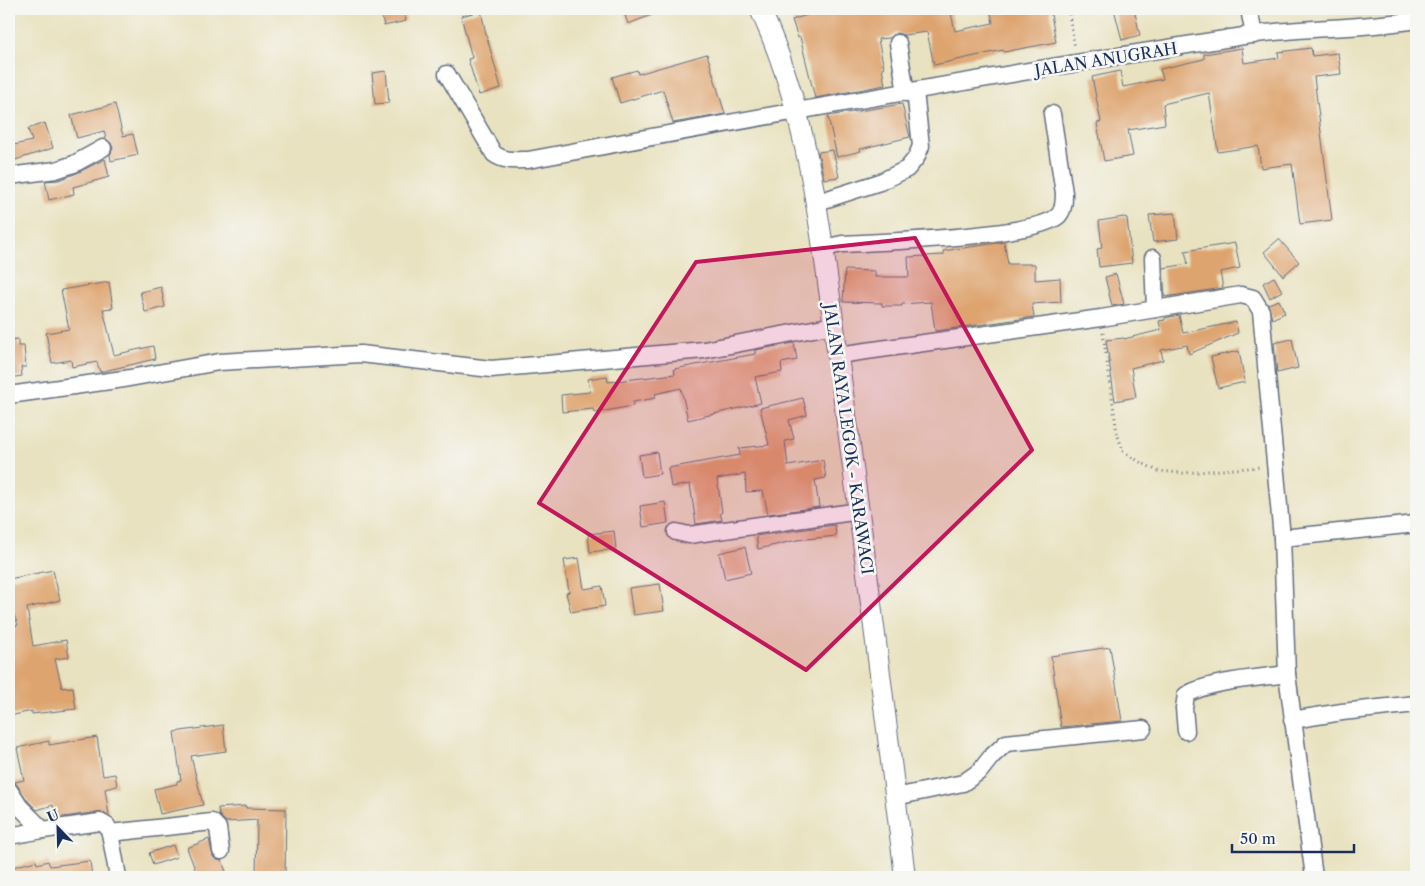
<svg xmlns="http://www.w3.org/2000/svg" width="1425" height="886" font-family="'Libre Caslon Text',serif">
	<rect width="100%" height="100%" fill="#f6f6f2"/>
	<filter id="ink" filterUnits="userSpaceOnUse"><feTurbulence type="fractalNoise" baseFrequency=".02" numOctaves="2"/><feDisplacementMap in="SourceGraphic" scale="10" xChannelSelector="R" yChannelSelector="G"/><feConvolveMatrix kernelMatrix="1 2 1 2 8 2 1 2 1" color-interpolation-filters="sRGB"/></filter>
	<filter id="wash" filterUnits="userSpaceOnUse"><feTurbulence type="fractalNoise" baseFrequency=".0096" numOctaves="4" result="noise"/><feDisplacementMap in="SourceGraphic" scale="20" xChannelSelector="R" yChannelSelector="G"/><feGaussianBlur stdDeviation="1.12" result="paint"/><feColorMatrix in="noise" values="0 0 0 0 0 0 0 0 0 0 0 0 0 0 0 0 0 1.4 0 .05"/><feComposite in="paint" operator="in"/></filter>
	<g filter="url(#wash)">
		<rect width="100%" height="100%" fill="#e9e2c0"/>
		<g id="blocks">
			<!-- building -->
			<g fill="#dea470">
				<path d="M 380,9 L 403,9 L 406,21 L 384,26 Z"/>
				<path d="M 623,9 L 665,9 L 665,10 L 628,24 Z"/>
				<path d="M 844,9 L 950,9 L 955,31 L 993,23 L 990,9 L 1015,9 L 1015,11 L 1028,9 L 1050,9 L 1056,42 L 1004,52 L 1003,50 L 934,65 L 927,32 L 904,35 L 896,33 L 890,38 L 878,39 L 884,68 L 882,68 L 885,85 L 815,98 L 800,37 L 798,38 L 792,20 L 819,11 L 820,14 Z"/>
				<path d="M 1114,9 L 1134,9 L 1140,35 L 1122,40 Z"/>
				<path d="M 481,11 L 486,34 L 501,88 L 479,95 L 468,59 L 472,58 L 461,16 Z"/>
				<path d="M 1242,48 L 1244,63 L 1279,58 L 1278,52 L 1311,48 L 1312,56 L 1338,53 L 1341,74 L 1314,77 L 1332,220 L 1300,224 L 1292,164 L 1261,168 L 1258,146 L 1218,152 L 1209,93 L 1163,104 L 1165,124 L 1128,130 L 1133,156 L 1104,161 L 1097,123 L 1101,122 L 1092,77 L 1120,71 L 1123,87 L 1163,79 L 1160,69 L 1204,59 L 1204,54 Z"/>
				<path d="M 707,54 L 725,114 L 673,123 L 663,90 L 620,103 L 612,77 L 637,70 L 638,74 Z"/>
				<path d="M 386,71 L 389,103 L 375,104 L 372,73 Z"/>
				<path d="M 115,104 L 123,136 L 133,134 L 138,155 L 111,161 L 110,155 L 113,148 L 111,143 L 106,139 L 104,131 L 77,138 L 71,115 Z"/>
				<path d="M 902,104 L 910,137 L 860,149 L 861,151 L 837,157 L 828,116 Z"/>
				<path d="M 45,123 L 53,148 L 9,162 L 9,146 L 32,141 L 28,129 Z"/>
				<path d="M 833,150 L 839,177 L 824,179 L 818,152 Z"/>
				<path d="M 105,159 L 109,177 L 73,187 L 74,194 L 49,200 L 45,181 L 59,180 L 77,173 Z"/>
				<path d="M 1175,213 L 1178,239 L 1153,242 L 1149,215 Z"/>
				<path d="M 1124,217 L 1127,218 L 1132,263 L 1099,267 L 1097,249 L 1102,248 L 1099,221 Z"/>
				<path d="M 1279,239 L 1299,262 L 1283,276 L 1264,252 Z"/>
				<path d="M 1004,242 L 1008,264 L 1035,264 L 1035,280 L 1060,278 L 1061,302 L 1032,304 L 1034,317 L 935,331 L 931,302 L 902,304 L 902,306 L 882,306 L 882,303 L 843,302 L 845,270 L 875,271 L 875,277 L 909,277 L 908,257 L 944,255 L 943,251 Z"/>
				<path d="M 1235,243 L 1240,268 L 1220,272 L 1223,288 L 1165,297 L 1163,268 L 1188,264 L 1185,251 Z"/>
				<path d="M 1116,274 L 1124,304 L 1112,306 L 1105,277 Z"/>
				<path d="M 1274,277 L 1282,291 L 1270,298 L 1263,283 Z"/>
				<path d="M 109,282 L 113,308 L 103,309 L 114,355 L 153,346 L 155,359 L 100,372 L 97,362 L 72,367 L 71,360 L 52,363 L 46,333 L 69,329 L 61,290 Z"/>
				<path d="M 161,287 L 165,307 L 145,312 L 140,292 Z"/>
				<path d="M 1279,300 L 1285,313 L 1272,319 L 1268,304 Z"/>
				<path d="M 1179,315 L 1183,333 L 1236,322 L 1238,333 L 1189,354 L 1187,345 L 1161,350 L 1163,360 L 1131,368 L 1136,397 L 1115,401 L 1106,340 L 1124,338 L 1124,339 L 1161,330 L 1159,321 L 1165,320 L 1165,318 Z"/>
				<path d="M 18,339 L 18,346 L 24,346 L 26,367 L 21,367 L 22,376 L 9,378 L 9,340 Z"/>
				<path d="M 1292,339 L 1298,368 L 1277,373 L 1274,343 Z"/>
				<path d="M 794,343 L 797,360 L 781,363 L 782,372 L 755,377 L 761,403 L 688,420 L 681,388 L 655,394 L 656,398 L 633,402 L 633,406 L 594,413 L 593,409 L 562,412 L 561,395 L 590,392 L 588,379 L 607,376 L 608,382 L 675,374 L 674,369 L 755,354 L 755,350 Z"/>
				<path d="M 1239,351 L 1245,382 L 1218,388 L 1211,357 Z"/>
				<path d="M 803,398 L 807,415 L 789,420 L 794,439 L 785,441 L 788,466 L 823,460 L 826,478 L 815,480 L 819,507 L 768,514 L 763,491 L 746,492 L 745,474 L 717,479 L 722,512 L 720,513 L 722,520 L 696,524 L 690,484 L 671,487 L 668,468 L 740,455 L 739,448 L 769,445 L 760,408 Z"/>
				<path d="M 657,452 L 660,474 L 642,477 L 639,455 Z"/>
				<path d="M 665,502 L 668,523 L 643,527 L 640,506 Z"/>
				<path d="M 835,525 L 836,536 L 797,540 L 758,549 L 756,536 Z"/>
				<path d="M 614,531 L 616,549 L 590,552 L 588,534 Z"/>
				<path d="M 745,547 L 751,573 L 725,579 L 719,553 Z"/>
				<path d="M 579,558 L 584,589 L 602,586 L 605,606 L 571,612 L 566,593 L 569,592 L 564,560 Z"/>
				<path d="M 53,570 L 60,600 L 27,608 L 33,646 L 66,640 L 69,657 L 55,659 L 62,688 L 73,687 L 76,709 L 32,714 L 32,711 L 9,716 L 9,627 L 18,625 L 9,602 L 9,579 Z"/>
				<path d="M 660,584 L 664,611 L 633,615 L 629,588 Z"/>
				<path d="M 1110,647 L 1122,721 L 1061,727 L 1051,656 Z"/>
				<path d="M 223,725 L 226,751 L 191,756 L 203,805 L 160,814 L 154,789 L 177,784 L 177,781 L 181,780 L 174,732 Z"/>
				<path d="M 97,737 L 103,776 L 115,774 L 117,786 L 105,789 L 109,815 L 99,812 L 56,818 L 53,805 L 37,810 L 28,801 L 15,782 L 24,780 L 17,748 L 49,741 L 49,745 Z"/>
				<path d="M 246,806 L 246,808 L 286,809 L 285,877 L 256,877 L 257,820 L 226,822 L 219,815 L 218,808 Z"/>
				<path d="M 209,839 L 213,857 L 217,860 L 222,861 L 228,877 L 198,877 L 187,848 Z"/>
				<path d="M 173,845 L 177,857 L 153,865 L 149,853 Z"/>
				<path d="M 36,861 L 37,864 L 48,861 L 50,866 L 90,861 L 92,877 L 9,877 L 9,868 Z"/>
			</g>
		</g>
	</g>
	<g filter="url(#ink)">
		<use href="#blocks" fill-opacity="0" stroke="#636e80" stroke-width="1"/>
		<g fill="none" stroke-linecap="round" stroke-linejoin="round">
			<!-- minor casing -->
			<g stroke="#636e80" stroke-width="19">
				<g id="minor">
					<path d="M 1249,9 L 1254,35"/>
					<path d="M 898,43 L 906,93"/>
					<path d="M 447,74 L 494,154 C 505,162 516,160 528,160 C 768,115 1009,73 1250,35 C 1305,27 1361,29 1416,20"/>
					<path d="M 9,176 L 56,170 L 74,164 L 103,148"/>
					<path d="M 815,203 L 880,182 L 907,169 L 916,158 L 921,146 L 915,91"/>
					<path d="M 824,248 L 842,244 C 878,242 1039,237 1059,215 C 1064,209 1064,201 1064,193 L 1052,114"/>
					<path d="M 1153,258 L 1155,309"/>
					<path d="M 838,355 L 1101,318 L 1241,295 L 1253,298 L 1261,311 L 1282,538 L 1287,674 L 1314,877"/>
					<path d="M 9,395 L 124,379 L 219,362 L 361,354 L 491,369 L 704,350 L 834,325"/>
					<path d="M 676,532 L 689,535 L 860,511"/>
					<path d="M 1282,538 L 1416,524"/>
					<path d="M 1292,720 L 1342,712 L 1416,704"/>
					<path d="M 1186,731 L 1184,708 L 1186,695 C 1209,681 1259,678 1287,674"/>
					<path d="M 9,790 L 20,807 L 43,830 L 100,822 L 107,826 L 110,833 L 118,877"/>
					<path d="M 895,797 L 963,783 L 980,771 L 991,757 L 1006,743 L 1143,729"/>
					<path d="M 110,833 L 212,822 L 218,828 L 221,851"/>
					<path d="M 9,836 L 43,830"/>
				</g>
			</g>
			<!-- major casing -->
			<g stroke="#636e80" stroke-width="22">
				<path id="major" d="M 760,9 C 812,121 823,250 840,371 C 863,540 885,708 905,877"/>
			</g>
			<!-- path -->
			<g stroke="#636e80" stroke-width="3" stroke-dasharray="1 4" stroke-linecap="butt">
				<path d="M 1069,14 L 1075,48"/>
				<path d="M 1103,333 L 1117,433 L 1123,451 L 1140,462 L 1158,471 L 1183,473 L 1261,467"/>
			</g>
			<!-- minor -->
			<use href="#minor" stroke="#fff" stroke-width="16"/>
			<!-- major -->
			<use href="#major" stroke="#fff" stroke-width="20"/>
		</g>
	</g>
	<!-- marked area -->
	<path fill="#c2185b" fill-opacity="0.2" stroke="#c2185b" stroke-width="4" stroke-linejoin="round" d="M 915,238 L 1032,450 L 806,670 L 539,503 L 696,262 Z"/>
	<g text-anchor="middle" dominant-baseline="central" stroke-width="5" stroke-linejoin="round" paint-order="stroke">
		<!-- street labels -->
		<g font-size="16" fill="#1b2f5e" stroke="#f6f6f2">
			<text transform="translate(1106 59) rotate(-9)">JALAN ANUGRAH</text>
			<text transform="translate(849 439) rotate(82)">JALAN RAYA LEGOK - KARAWACI</text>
		</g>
	</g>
	<!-- margin -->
	<rect width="1425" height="886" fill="none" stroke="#f6f6f2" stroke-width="30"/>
	<!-- north arrow -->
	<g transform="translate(58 828) rotate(337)" stroke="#f6f6f2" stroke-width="4" paint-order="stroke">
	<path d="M0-4L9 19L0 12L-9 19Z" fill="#1b2f5e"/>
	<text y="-8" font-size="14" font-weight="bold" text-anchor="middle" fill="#1b2f5e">U</text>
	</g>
	<!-- scale -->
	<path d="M1232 844v8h122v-8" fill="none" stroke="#1b2f5e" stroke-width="2.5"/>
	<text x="1240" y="844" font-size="15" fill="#1b2f5e" stroke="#f6f6f2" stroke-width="4" paint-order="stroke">50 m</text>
</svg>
